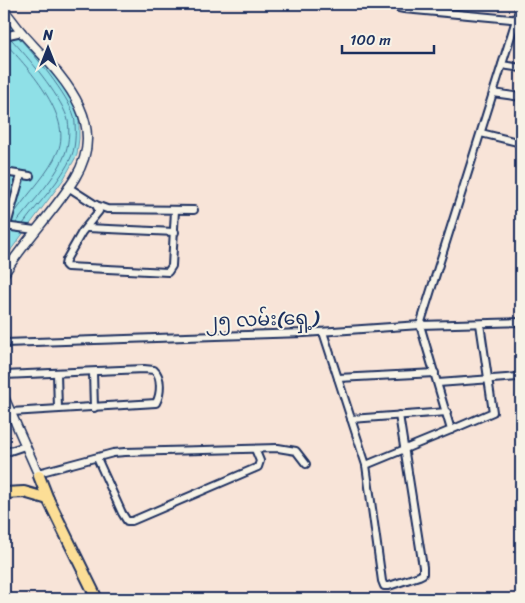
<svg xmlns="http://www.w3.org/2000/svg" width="525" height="603" font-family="Sriracha,'Noto Sans Myanmar',sans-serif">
	<rect width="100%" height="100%" fill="#f8e4d8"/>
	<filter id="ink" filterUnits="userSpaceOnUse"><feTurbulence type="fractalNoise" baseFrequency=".02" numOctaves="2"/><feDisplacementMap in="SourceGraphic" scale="10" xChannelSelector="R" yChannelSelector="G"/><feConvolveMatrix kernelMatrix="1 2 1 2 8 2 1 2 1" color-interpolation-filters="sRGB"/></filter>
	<g filter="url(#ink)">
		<!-- water -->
		<path fill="#8fe0e7" stroke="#6199b0" d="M 4,15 L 56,76 L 79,114 L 79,138 L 77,155 L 63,180 L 4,259 Z"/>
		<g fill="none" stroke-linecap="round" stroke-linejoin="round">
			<!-- shore -->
			<g stroke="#497695" stroke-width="1">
				<path d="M 18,37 C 33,52 69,97 74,116 C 76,126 76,145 72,155 C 62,180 39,202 23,224"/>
				<path d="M 11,39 C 28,57 59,94 67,117 C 70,125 69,142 66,151 C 59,175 31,203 16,223"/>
				<path d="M 4,42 C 26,65 73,116 58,151 C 49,173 30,191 16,211"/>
			</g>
			<!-- minor casing -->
			<g stroke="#1b2f5e" stroke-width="10">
				<g id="minor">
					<path d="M 399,4 L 399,8 L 404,9 L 521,20"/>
					<path d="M 4,36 L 22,32"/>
					<path d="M 502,65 L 521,68"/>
					<path d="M 493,93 L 521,97"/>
					<path d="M 481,133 L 521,143"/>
					<path d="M 4,172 L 30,176"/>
					<path d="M 68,187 L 96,205 L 107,209 L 194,210"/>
					<path d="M 96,205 L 99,211 L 82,232 L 66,260 L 65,265 L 67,267 L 168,272 L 172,266 L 175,210"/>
					<path d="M 7,225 L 21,175"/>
					<path d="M 4,226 L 35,230"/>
					<path d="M 87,228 L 175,232"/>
					<path d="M 323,332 L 366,465 L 382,581 L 384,586 L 389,586 L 419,576 L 423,574 L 423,567 L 399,415"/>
					<path d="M 4,343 L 304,333 L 420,325 L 521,322"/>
					<path d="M 93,372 L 94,408"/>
					<path d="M 57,373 L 58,409"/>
					<path d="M 4,375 L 144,369 L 154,370 C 162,377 161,394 156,403 L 11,412"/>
					<path d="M 338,378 L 435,373"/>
					<path d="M 438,383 L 518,377"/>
					<path d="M 351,419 L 447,412"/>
					<path d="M 451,430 L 493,412 L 480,324"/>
					<path d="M 4,453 L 25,446"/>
					<path d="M 97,458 L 122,513 L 127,521 L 132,521 L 258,467 L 260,461 L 255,449"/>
					<path d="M 366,465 L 451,430 L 420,325 L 521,4"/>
					<path d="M 38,473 L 113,453 L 125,452 L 278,448 L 296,451 L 306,464"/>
				</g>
			</g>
			<!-- tertiary casing -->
			<g stroke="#1b2f5e" stroke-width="11">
				<g id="tertiary">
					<path d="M 4,10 C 11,18 16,26 23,34 C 59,74 111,120 75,178 C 54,212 25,240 4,274"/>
					<path d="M 4,397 L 39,476"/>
				</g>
			</g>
			<!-- primary casing -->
			<g stroke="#1b2f5e" stroke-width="14">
				<g id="primary">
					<path d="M 39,476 L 48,499 L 97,599"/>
					<path d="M 4,493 L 24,492 L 48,499"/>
				</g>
			</g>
			<!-- minor -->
			<use href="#minor" stroke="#f7f3e8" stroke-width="6"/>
			<!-- tertiary -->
			<use href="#tertiary" stroke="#f7f3e8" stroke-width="8"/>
			<!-- primary -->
			<use href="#primary" stroke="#fcde96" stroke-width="10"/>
		</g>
	</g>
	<g text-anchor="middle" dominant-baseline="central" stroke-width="4" stroke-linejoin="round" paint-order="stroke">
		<!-- street labels -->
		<g font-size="19" fill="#1b2f5e" stroke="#f7f3e8">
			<text transform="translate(262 319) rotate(-2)">၂၅ လမ်း(ရှေ့)</text>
		</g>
	</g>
	<!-- margin -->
	<rect width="525" height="603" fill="none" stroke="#f7f3e8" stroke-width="20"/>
	<rect x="10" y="10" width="505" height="583" fill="none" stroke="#1b2f5e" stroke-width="2" filter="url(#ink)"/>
	<!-- north arrow -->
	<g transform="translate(48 48)" stroke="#f7f3e8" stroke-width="4" paint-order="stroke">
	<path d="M0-4L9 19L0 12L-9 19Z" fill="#1b2f5e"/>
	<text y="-8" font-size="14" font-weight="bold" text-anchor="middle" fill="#1b2f5e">N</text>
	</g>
	<!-- scale -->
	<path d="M342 45v8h92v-8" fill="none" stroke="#1b2f5e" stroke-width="2.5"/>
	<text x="350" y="45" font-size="15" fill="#1b2f5e" stroke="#f7f3e8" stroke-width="4" paint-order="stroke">100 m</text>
</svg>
